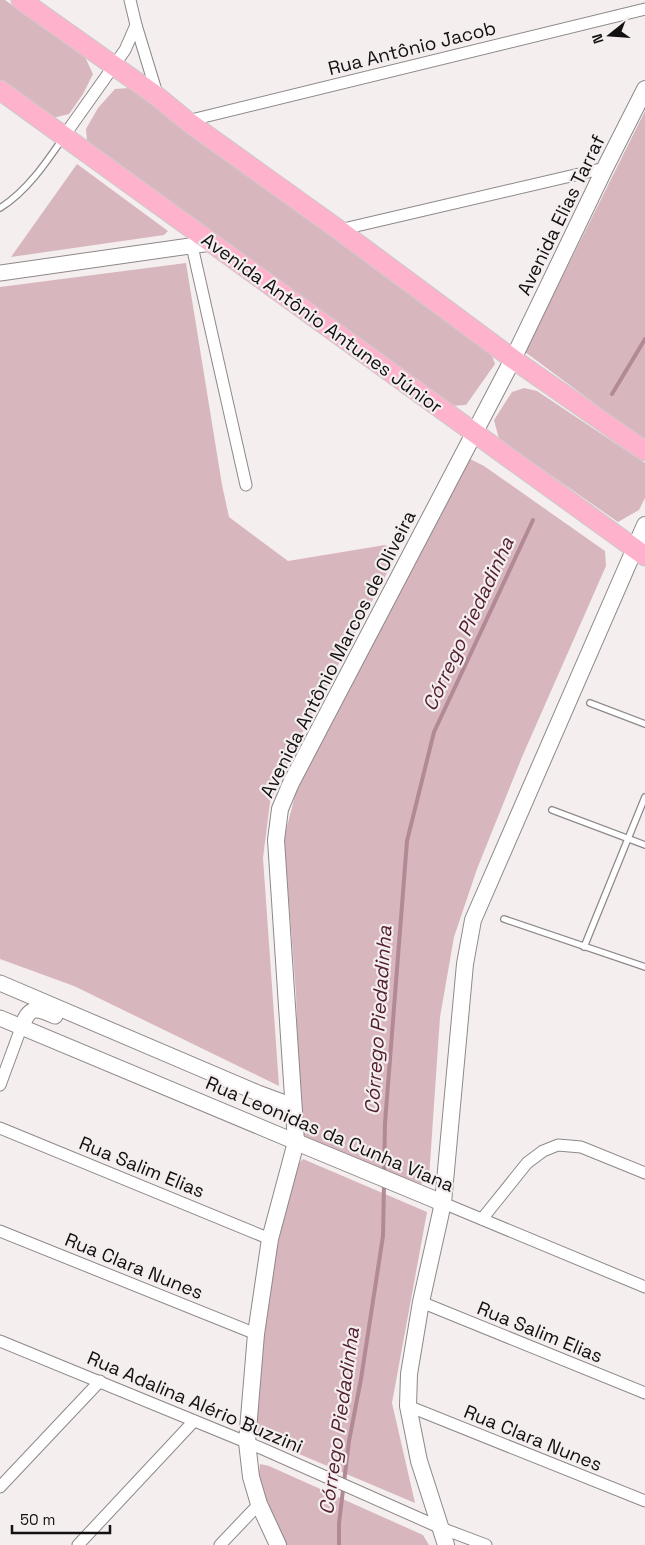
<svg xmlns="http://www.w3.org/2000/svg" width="645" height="1545" font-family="'Space Grotesk',sans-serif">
	<rect width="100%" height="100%" fill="#f4eeef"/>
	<!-- green -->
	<g fill="#d8b6be">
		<path d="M 0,0 L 5,0 L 85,57 L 93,74 L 83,94 L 69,114 L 49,119 L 0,83 Z"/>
		<path d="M 130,88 L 490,350 L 495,364 L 466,405 L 451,406 L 87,141 L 86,129 L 98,108 L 115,89 Z"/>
		<path d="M 645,111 L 645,439 L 644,440 L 525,352 Z"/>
		<path d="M 77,164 L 168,231 L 164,235 L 11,257 Z"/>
		<path d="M 186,263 L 222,485 L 229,517 L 288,561 L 385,545 L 397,554 L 299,739 L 270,802 L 263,858 L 279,1086 L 74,986 L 0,959 L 0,287 Z"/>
		<path d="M 524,388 L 537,391 L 645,463 L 645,498 L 639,510 L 618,522 L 499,439 L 494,420 L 512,392 Z"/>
		<path d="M 468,458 L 484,466 L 605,551 L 606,566 L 522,757 L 477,869 L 454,937 L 440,1017 L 429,1178 L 421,1184 L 301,1138 L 296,994 L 284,838 L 296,792 Z"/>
		<path d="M 303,1159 L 427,1212 L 392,1403 L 415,1503 L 254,1435 L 267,1288 L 297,1165 Z"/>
		<path d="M 260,1464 L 269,1466 L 423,1535 L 429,1545 L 282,1545 L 258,1482 Z"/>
	</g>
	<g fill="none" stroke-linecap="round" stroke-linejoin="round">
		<!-- stream -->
		<g stroke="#b28a95" stroke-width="4">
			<path d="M 612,394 L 645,339"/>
			<path d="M 384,1174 L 385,1123 L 407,841 L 434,732 L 533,520"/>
			<path d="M 339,1545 L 339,1523 L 349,1441 L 361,1379 L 383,1236 L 384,1183"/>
		</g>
		<!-- service casing -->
		<g stroke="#8e8889" stroke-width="8">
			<g id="service">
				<path d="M 0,208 C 26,192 46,163 63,138"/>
				<path d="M 590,703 L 645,724"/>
				<path d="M 552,810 L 645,845"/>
				<path d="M 504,919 L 645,967"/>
				<path d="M 584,947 L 645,797"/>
			</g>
		</g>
		<!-- minor casing -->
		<g stroke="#8e8889" stroke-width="13">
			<g id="minor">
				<path d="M 130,0 L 136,25 L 158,97"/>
				<path d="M 187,121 L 645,9"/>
				<path d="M 64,136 L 125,50 L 136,25"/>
				<path d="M 339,230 L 605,168"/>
				<path d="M 192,246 L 246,485"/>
				<path d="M 0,1085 L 21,1028"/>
				<path d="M 0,1128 L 270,1239"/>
				<path d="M 443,1203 L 645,1287"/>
				<path d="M 482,1219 L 527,1163 L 543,1151 L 558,1145 L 581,1147 L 645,1173"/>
				<path d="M 0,1231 L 256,1334"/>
				<path d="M 421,1302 L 645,1393"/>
				<path d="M 0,1341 L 263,1449 L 441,1528 L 486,1545"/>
				<path d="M 408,1406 L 645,1501"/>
				<path d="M 0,1487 L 100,1381"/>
				<path d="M 78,1545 L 194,1421"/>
				<path d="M 220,1545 L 259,1504"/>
			</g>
		</g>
		<!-- tertiary casing -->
		<g stroke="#8e8889" stroke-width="17">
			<g id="tertiary">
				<path d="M 0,273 L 211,243"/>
				<path d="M 0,983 L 258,1093 L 293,1106"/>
				<path d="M 0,1018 L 296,1142"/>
				<path d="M 21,1028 C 30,1006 34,1007 55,1016"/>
			</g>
		</g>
		<!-- secondary casing -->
		<g stroke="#8e8889" stroke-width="18">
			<g id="secondary">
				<path d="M 296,1142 L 443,1203"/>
				<path d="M 278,1545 L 259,1504 L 251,1477 L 247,1442 L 256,1334 L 270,1239 L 296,1142 L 276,840 L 280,809 L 291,783 L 513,359 L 605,168 L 645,89"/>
				<path d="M 446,1545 L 419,1461 L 408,1406 L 409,1374 L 421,1302 L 443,1203 L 465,964 L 473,920 L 645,525"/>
			</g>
		</g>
		<!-- primary casing -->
		<g stroke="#cbcacb" stroke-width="21">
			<g id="primary">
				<path d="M 21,0 L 158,97 L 187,121 L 339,230 L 513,359 L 645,451"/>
				<path d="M 0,90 L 645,556"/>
			</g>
		</g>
		<!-- service -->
		<use href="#service" stroke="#fff" stroke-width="5.5"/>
		<!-- minor -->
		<use href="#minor" stroke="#fff" stroke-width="11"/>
		<!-- tertiary -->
		<use href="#tertiary" stroke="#fff" stroke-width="15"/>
		<!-- secondary -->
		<use href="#secondary" stroke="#fff" stroke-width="16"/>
		<!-- primary -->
		<use href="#primary" stroke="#feb2cb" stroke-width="19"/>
	</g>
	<g text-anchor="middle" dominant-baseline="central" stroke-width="4.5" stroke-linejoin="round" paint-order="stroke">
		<!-- street labels -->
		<g font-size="19" fill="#121011" stroke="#f4eeef">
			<text transform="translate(412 48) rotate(-14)">Rua Antônio Jacob</text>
			<text transform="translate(561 215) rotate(-64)">Avenida Elias Tarraf</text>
			<text transform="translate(322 323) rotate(36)">Avenida Antônio Antunes Júnior</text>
			<text transform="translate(338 654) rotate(-63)">Avenida Antônio Marcos de Oliveira</text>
			<text transform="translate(330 1134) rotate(23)">Rua Leonidas da Cunha Viana</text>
			<text transform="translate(142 1167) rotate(22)">Rua Salim Elias</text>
			<text transform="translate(134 1266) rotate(22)">Rua Clara Nunes</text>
			<text transform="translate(540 1332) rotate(22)">Rua Salim Elias</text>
			<text transform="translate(195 1402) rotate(23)">Rua Adalina Alério Buzzini</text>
			<text transform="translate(533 1438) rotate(22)">Rua Clara Nunes</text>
		</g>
		<!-- water labels -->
		<g font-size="20" font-style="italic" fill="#521e30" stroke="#f4eeef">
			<text transform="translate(468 624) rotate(-65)">Córrego Piedadinha</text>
			<text transform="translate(378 1020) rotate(-86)">Córrego Piedadinha</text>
			<text transform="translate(339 1421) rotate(-82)">Córrego Piedadinha</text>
		</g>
	</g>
	<!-- north arrow -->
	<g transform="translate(610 35) rotate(253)" stroke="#f4eeef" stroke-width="4" paint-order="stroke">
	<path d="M0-4L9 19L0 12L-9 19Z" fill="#121011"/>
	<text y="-8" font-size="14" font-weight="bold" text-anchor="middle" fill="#121011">N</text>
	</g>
	<!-- scale -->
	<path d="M12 1525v8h98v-8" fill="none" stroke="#121011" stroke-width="2.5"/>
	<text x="20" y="1525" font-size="15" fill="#121011" stroke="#f4eeef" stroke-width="4" paint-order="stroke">50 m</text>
</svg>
